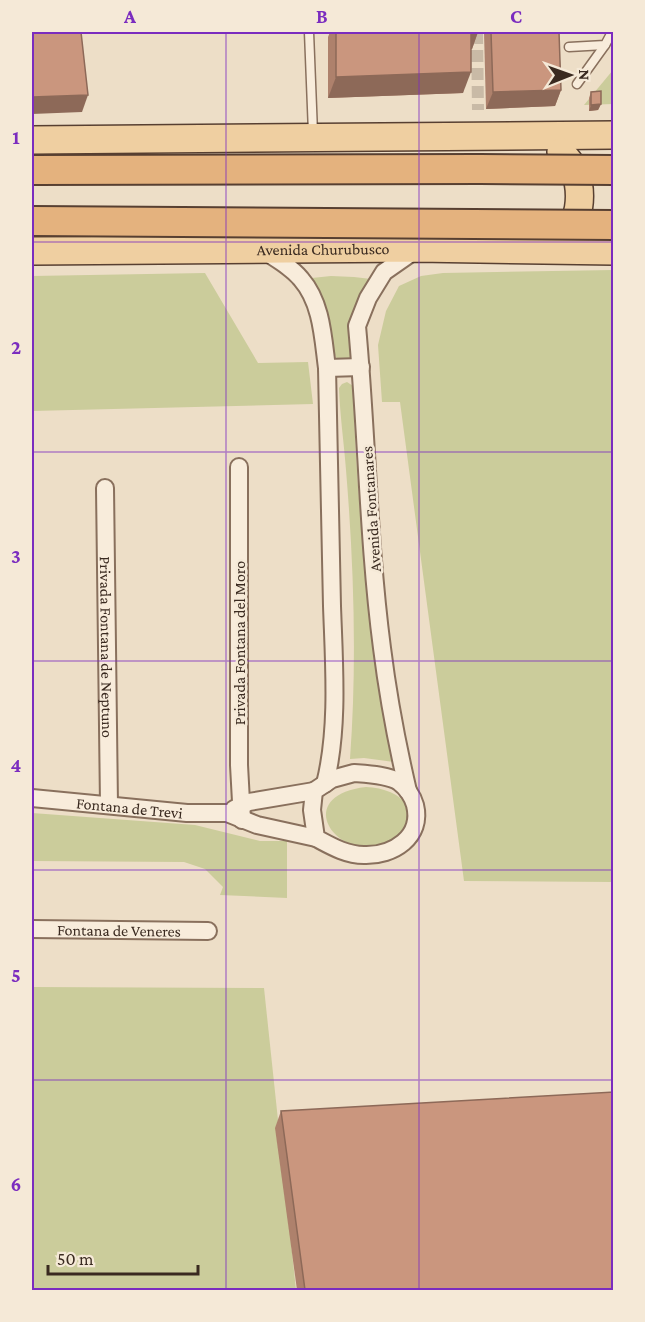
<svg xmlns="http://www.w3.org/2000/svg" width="645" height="1322" font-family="'Crimson Pro',serif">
	<rect width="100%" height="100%" fill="#eddec7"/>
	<!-- green -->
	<g fill="#cbcc9b">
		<path d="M 613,70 L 613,104 L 584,105 Z"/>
		<path d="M 613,270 L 613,882 L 464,881 L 400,402 L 382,402 L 378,345 L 386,311 L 399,286 L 421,276 L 443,273 Z"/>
		<path d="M 205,273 L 258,363 L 308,362 L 313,404 L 32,411 L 32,276 Z"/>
		<path d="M 331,276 L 354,277 L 371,279 L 353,354 C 349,362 345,361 338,361 L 335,355 C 329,325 329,304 312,278 Z"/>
		<path d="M 347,382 L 353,386 C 355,460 361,535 370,609 C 376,660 386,711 394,762 L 364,758 L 350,759 C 357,664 354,566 346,470 C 344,443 340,416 339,388 L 342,384 Z"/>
		<path d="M 366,787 C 384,788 399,793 410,808 L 409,829 C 399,836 389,844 377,847 C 330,854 296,795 366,787 Z"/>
		<path d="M 32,813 L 195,825 L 260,841 L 287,841 L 287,898 L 220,895 L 223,887 L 205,869 L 184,862 L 32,861 Z"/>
		<path d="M 32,987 L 264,988 L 296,1290 L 32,1290 Z"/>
	</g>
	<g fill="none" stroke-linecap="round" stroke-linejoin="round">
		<!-- pedestrian-tunnel -->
		<path stroke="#c9baa6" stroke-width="12" stroke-dasharray="12 6" stroke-linecap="butt" d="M 477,32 L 478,110"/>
		<!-- service casing -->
		<g stroke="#89705d" stroke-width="11">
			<g id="service">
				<path d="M 309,32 L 313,133"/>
				<path d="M 569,47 L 605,45 L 612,32"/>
				<path d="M 577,84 L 605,45"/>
			</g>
		</g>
		<!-- minor casing -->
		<g stroke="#89705d" stroke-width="20">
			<g id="minor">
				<path d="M 264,251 C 277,259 291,267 301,279 C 322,303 323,338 327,368 C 328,448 330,527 332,606 C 334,664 339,728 325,784"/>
				<path d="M 327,368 L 361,367"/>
				<path d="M 239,467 L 239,765 L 242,820"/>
				<path id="s1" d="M 105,488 L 109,805"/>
				<path d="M 354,773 C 367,774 389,775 399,782 C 407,788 412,795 415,805 C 423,837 393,856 364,855 C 346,855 331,846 316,838 L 312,810 L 314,791 L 332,779 Z"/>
				<path d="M 408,791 C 397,744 388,696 382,648 C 368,541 367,433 357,326 L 368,298 L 384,272 L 417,249"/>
				<path id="s2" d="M 32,798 L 187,813 L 227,813 L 257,825 L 316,838"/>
				<path d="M 234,809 L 249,802 L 314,791"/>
				<path id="s3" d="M 32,929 L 208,931"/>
			</g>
		</g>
		<!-- primary casing -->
		<g stroke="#573f31" stroke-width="30">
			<g id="primary">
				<path d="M 32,140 L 614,135"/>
				<path d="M 561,152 C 565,157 572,164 575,171 C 583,193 581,225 561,240"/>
				<path id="s4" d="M 32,251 L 417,248 L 614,251"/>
			</g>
		</g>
		<!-- service -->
		<use href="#service" stroke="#f8ecdb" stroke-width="8"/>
		<!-- minor -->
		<use href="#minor" stroke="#f8ecdb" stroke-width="16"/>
		<!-- primary -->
		<use href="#primary" stroke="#efcfa1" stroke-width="27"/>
		<!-- trunk-bridge casing -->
		<g stroke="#573f31" stroke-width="32" stroke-linecap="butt">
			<g id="trunk-bridge">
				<path d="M 32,170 L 480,169 L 614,170"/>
				<path d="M 32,221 L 614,225"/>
			</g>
		</g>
		<!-- trunk-bridge -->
		<use href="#trunk-bridge" stroke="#e4b27e" stroke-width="28"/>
	</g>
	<!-- wall -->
	<g fill="#ae816c">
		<path d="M 330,32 L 478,32 L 472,49 L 471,49 L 463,93 L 328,98 L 328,37 Z"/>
		<path d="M 484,32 L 559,32 L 561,90 L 555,106 L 486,109 Z"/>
		<path d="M 591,92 L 601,104 L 598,110 L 589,111 L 589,98 Z"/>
		<path d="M 281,1111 L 614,1290 L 297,1290 L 275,1128 Z"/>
	</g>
	<!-- shaded-wall -->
	<g fill="#8d6958">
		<path d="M 470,32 L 478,32 L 472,49 L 463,49 Z"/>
		<path d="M 471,72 L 463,93 L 328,98 L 336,77 Z"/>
		<path d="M 561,90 L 555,106 L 486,109 L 493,92 Z"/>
		<path d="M 88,95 L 82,112 L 32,114 L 32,97 Z"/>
		<path d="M 601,104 L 598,110 L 589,111 L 591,105 Z"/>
	</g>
	<!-- building -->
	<g fill="#ca967e" stroke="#8d6958" stroke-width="1.5">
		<path d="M 32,32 L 81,32 L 88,95 L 32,97 Z"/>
		<path d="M 336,32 L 471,32 L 471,72 L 336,77 Z"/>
		<path d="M 491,32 L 559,32 L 561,90 L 493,92 Z"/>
		<path d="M 601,91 L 601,104 L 591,105 L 591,92 Z"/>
		<path d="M 614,1092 L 614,1290 L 305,1290 L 281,1111 Z"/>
	</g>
	<!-- grid -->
	<path fill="none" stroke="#7b2cbf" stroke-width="1.5" stroke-opacity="0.55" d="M 226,32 L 226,1290M 419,32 L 419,1290M 32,242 L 614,242M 32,452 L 614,452M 32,661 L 614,661M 32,870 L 614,870M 32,1080 L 614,1080"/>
	<g text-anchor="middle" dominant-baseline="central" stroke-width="5" stroke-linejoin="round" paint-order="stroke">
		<!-- street labels -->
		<g font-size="16" fill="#3a2a20" stroke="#f5e9d7">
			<text stroke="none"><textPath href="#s4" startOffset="291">Avenida Churubusco</textPath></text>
			<text transform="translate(371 509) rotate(-94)">Avenida Fontanares</text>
			<text transform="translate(239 643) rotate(-90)">Privada Fontana del Moro</text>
			<text stroke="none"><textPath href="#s1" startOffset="159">Privada Fontana de Neptuno</textPath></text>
			<text stroke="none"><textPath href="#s2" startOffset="98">Fontana de Trevi</textPath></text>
			<text stroke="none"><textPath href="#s3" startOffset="87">Fontana de Veneres</textPath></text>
		</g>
	</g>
	<!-- border -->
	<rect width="645" height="1322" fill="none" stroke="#f5e9d7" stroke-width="66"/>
	<!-- north arrow -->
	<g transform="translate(570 75) rotate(89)" stroke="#f5e9d7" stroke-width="4.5" paint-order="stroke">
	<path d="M0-4.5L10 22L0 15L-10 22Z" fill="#3a2a20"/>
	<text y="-9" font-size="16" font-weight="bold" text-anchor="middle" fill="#3a2a20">N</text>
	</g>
	<!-- scale -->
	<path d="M48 1265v9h150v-9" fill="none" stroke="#3a2a20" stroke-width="3"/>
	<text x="57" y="1265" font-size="18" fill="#3a2a20" stroke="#f5e9d7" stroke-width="4.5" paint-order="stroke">50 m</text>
	<rect x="33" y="33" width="579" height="1256" fill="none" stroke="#7b2cbf" stroke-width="2"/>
	<g font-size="20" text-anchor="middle" font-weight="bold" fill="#7b2cbf">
		<text x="130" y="23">A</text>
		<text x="322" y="23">B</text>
		<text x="516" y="23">C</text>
		<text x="16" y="144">1</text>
		<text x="16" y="354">2</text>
		<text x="16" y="563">3</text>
		<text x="16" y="772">4</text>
		<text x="16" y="982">5</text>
		<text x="16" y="1191">6</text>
	</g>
</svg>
